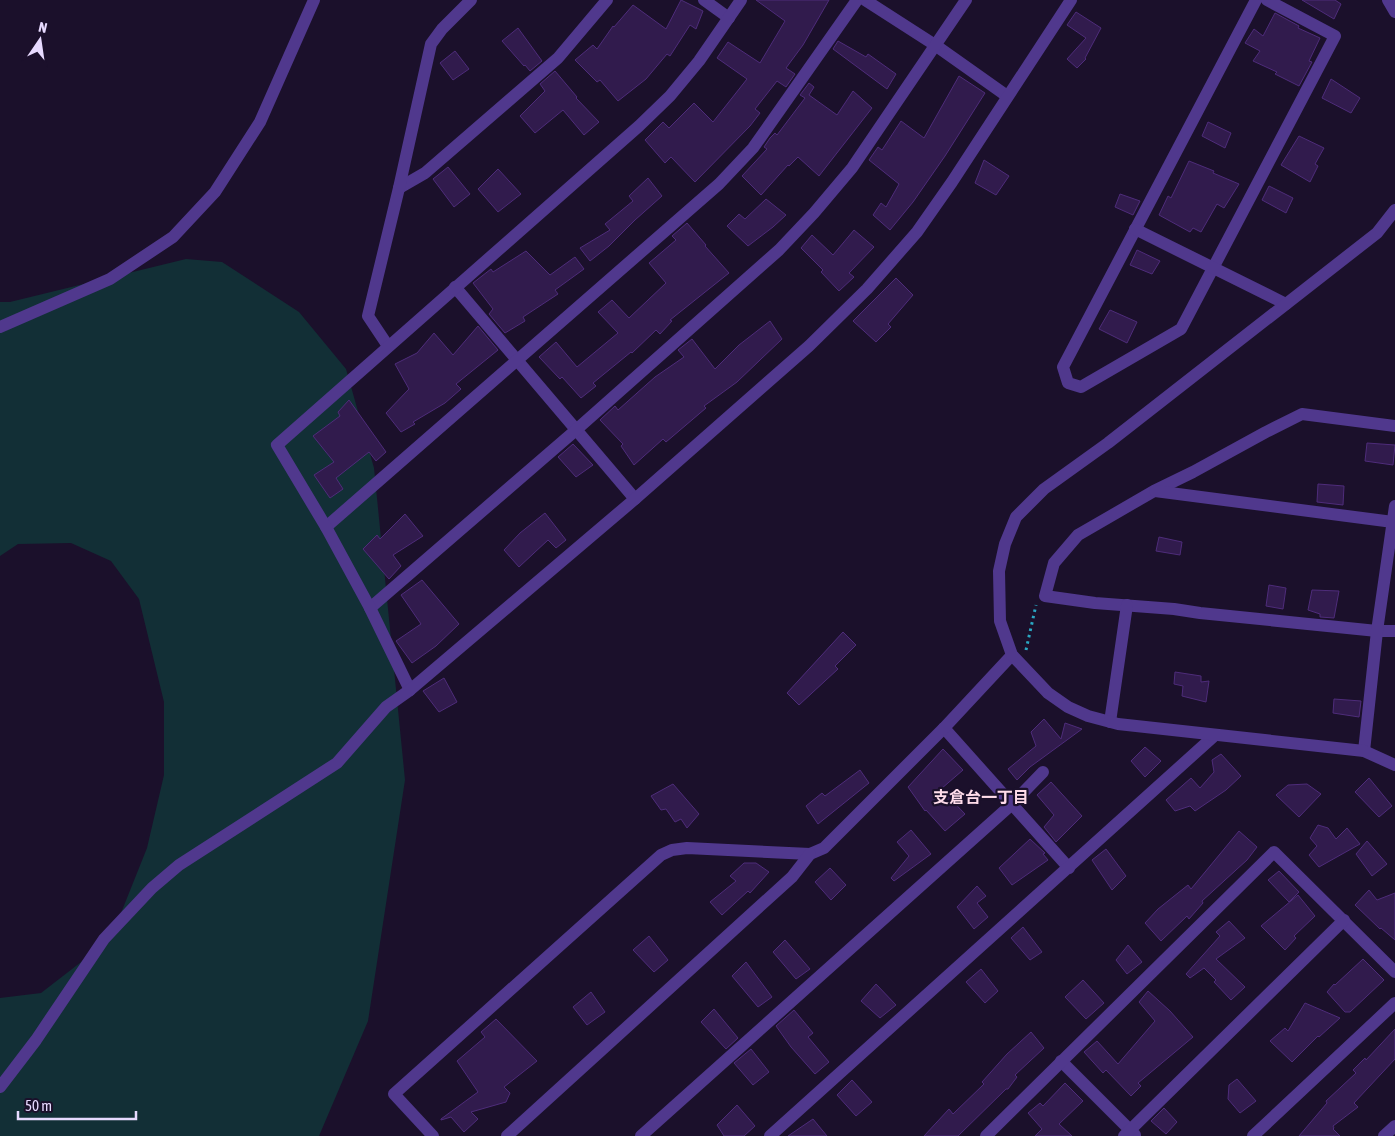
<svg xmlns="http://www.w3.org/2000/svg" width="1395" height="1136" font-family="'Asap Condensed','Noto Sans JP',sans-serif">
	<rect width="100%" height="100%" fill="#1b102b"/>
	<!-- green -->
	<path fill="#122f36" d="M 186,259 L 222,262 L 299,312 L 346,369 L 374,468 L 405,780 L 368,1021 L 319,1136 L 0,1136 L 0,998 L 41,993 L 85,959 L 119,918 L 147,848 L 164,775 L 164,702 L 139,599 L 111,561 L 71,543 L 18,544 L 0,556 L 0,302 L 10,302 Z"/>
	<!-- building -->
	<g fill="#311b4d" stroke="#4e2c7a">
		<path d="M 681,0 L 703,11 L 696,29 L 690,25 L 670,56 L 667,54 L 646,79 L 618,101 L 600,80 L 597,82 L 575,60 L 593,45 L 597,49 L 613,26 L 614,27 L 633,5 L 666,29 Z"/>
		<path d="M 756,0 L 829,0 L 803,45 L 786,68 L 795,74 L 786,87 L 777,81 L 755,109 L 760,113 L 750,126 L 695,182 L 671,157 L 665,163 L 645,140 L 663,122 L 669,128 L 694,103 L 713,122 L 747,79 L 717,58 L 728,42 L 760,63 L 785,21 Z"/>
		<path d="M 1302,0 L 1335,0 L 1341,4 L 1334,19 Z"/>
		<path d="M 1076,12 L 1101,28 L 1085,58 L 1086,59 L 1077,68 L 1067,59 L 1086,38 L 1067,25 Z"/>
		<path d="M 1275,13 L 1299,26 L 1298,28 L 1320,38 L 1309,61 L 1312,62 L 1299,86 L 1275,74 L 1277,72 L 1253,61 L 1260,51 L 1245,43 L 1254,29 L 1263,36 Z"/>
		<path d="M 518,28 L 542,61 L 530,71 L 525,65 L 524,66 L 502,41 Z"/>
		<path d="M 838,41 L 866,57 L 868,54 L 896,74 L 887,89 L 833,49 Z"/>
		<path d="M 455,51 L 469,69 L 453,80 L 440,63 Z"/>
		<path d="M 555,71 L 577,97 L 576,98 L 599,122 L 584,135 L 563,110 L 535,133 L 520,116 L 545,91 L 540,84 Z"/>
		<path d="M 959,76 L 985,93 L 945,156 L 913,202 L 890,230 L 873,215 L 881,203 L 886,207 L 899,184 L 869,160 L 878,147 L 882,150 L 901,121 L 924,138 Z"/>
		<path d="M 1331,79 L 1360,98 L 1351,113 L 1322,98 Z"/>
		<path d="M 809,83 L 814,87 L 809,95 L 837,115 L 853,91 L 872,108 L 819,176 L 798,157 L 789,166 L 788,165 L 761,195 L 742,176 L 767,149 L 764,147 L 770,138 L 775,133 L 777,135 L 805,98 L 800,95 Z"/>
		<path d="M 1208,122 L 1231,133 L 1225,148 L 1202,136 Z"/>
		<path d="M 1299,136 L 1324,148 L 1315,164 L 1318,166 L 1310,182 L 1281,165 Z"/>
		<path d="M 984,160 L 1009,176 L 996,195 L 975,183 Z"/>
		<path d="M 1189,161 L 1214,171 L 1213,173 L 1239,184 L 1224,208 L 1217,204 L 1201,232 L 1193,228 L 1190,232 L 1159,215 L 1168,196 L 1171,198 Z"/>
		<path d="M 448,167 L 470,194 L 454,207 L 433,179 Z"/>
		<path d="M 498,169 L 521,194 L 498,212 L 478,189 Z"/>
		<path d="M 648,178 L 662,196 L 635,220 L 609,246 L 590,261 L 580,248 L 610,230 L 605,224 L 633,201 L 629,196 Z"/>
		<path d="M 1269,186 L 1293,198 L 1286,213 L 1262,200 Z"/>
		<path d="M 1120,194 L 1140,201 L 1133,215 L 1115,207 Z"/>
		<path d="M 766,199 L 786,215 L 773,227 L 748,246 L 727,226 L 739,214 L 745,219 Z"/>
		<path d="M 687,223 L 706,245 L 705,246 L 729,273 L 670,320 L 672,321 L 660,334 L 656,330 L 632,353 L 631,352 L 593,383 L 596,386 L 581,398 L 562,377 L 560,379 L 539,357 L 556,342 L 577,367 L 618,333 L 598,312 L 612,300 L 629,318 L 666,283 L 649,263 L 676,240 L 672,236 Z"/>
		<path d="M 854,230 L 874,247 L 849,273 L 854,277 L 839,291 L 821,272 L 823,270 L 801,248 L 812,235 L 833,255 Z"/>
		<path d="M 1137,250 L 1160,261 L 1152,274 L 1130,265 Z"/>
		<path d="M 526,251 L 550,275 L 575,257 L 584,269 L 555,290 L 558,294 L 523,317 L 525,321 L 505,333 L 489,314 L 493,309 L 473,283 L 491,269 L 493,272 Z"/>
		<path d="M 896,278 L 913,295 L 888,324 L 891,327 L 876,342 L 853,321 Z"/>
		<path d="M 1110,310 L 1137,322 L 1127,343 L 1099,329 Z"/>
		<path d="M 770,321 L 782,339 L 737,382 L 704,406 L 706,408 L 666,442 L 663,439 L 634,465 L 621,446 L 623,444 L 600,420 L 615,406 L 618,410 L 655,377 L 684,357 L 678,350 L 692,339 L 715,369 L 739,345 Z"/>
		<path d="M 478,326 L 498,350 L 456,384 L 461,389 L 445,403 L 413,422 L 415,424 L 401,432 L 386,413 L 409,389 L 395,364 L 417,353 L 434,333 L 453,355 Z"/>
		<path d="M 349,400 L 386,452 L 376,461 L 369,452 L 336,478 L 343,489 L 330,498 L 314,475 L 334,462 L 313,436 L 340,416 L 338,412 Z"/>
		<path d="M 1367,443 L 1395,445 L 1393,465 L 1365,461 Z"/>
		<path d="M 573,444 L 593,465 L 576,477 L 558,457 Z"/>
		<path d="M 1318,484 L 1344,486 L 1343,505 L 1317,502 Z"/>
		<path d="M 545,513 L 566,540 L 556,548 L 548,540 L 519,567 L 504,550 L 520,533 Z"/>
		<path d="M 405,514 L 423,536 L 393,555 L 401,566 L 389,579 L 363,549 L 377,535 L 380,539 Z"/>
		<path d="M 1159,537 L 1182,542 L 1180,555 L 1156,551 Z"/>
		<path d="M 422,580 L 459,624 L 436,646 L 412,663 L 396,641 L 421,624 L 401,595 Z"/>
		<path d="M 1269,585 L 1286,588 L 1283,609 L 1266,606 Z"/>
		<path d="M 1312,590 L 1339,591 L 1334,618 L 1320,617 L 1320,614 L 1308,610 Z"/>
		<path d="M 843,632 L 856,645 L 835,666 L 838,669 L 799,705 L 787,693 Z"/>
		<path d="M 1175,672 L 1201,676 L 1201,682 L 1209,681 L 1206,702 L 1182,696 L 1183,686 L 1174,684 Z"/>
		<path d="M 444,678 L 457,702 L 439,712 L 423,691 Z"/>
		<path d="M 1334,699 L 1361,701 L 1359,717 L 1333,713 Z"/>
		<path d="M 1044,719 L 1061,739 L 1065,723 L 1082,729 L 1030,767 L 1017,780 L 1008,769 L 1036,746 L 1031,732 Z"/>
		<path d="M 1145,747 L 1161,761 L 1145,777 L 1131,761 Z"/>
		<path d="M 943,749 L 963,770 L 941,789 L 965,814 L 945,831 L 926,810 L 925,811 L 908,787 Z"/>
		<path d="M 1221,754 L 1241,776 L 1226,790 L 1195,811 L 1190,806 L 1175,811 L 1166,800 L 1191,778 L 1200,788 L 1214,772 L 1212,760 Z"/>
		<path d="M 860,770 L 869,783 L 818,824 L 806,806 L 822,793 L 825,796 Z"/>
		<path d="M 1369,778 L 1392,806 L 1379,817 L 1355,792 Z"/>
		<path d="M 1051,782 L 1082,816 L 1056,842 L 1044,827 L 1054,815 L 1037,795 Z"/>
		<path d="M 673,784 L 699,814 L 687,828 L 681,819 L 675,822 L 666,809 L 661,810 L 651,796 Z"/>
		<path d="M 1307,784 L 1321,794 L 1299,817 L 1276,795 L 1288,785 Z"/>
		<path d="M 1318,825 L 1328,828 L 1336,839 L 1347,828 L 1360,844 L 1319,867 L 1309,855 L 1317,846 L 1310,838 Z"/>
		<path d="M 911,830 L 931,854 L 894,881 L 891,878 L 909,856 L 897,842 Z"/>
		<path d="M 1239,831 L 1257,847 L 1247,860 L 1202,901 L 1203,903 L 1189,919 L 1187,916 L 1161,941 L 1145,923 L 1158,909 L 1188,885 L 1191,889 Z"/>
		<path d="M 1030,839 L 1045,853 L 1043,854 L 1048,860 L 1012,885 L 999,868 Z"/>
		<path d="M 1367,841 L 1387,864 L 1372,876 L 1356,854 Z"/>
		<path d="M 1106,849 L 1126,876 L 1112,890 L 1092,860 Z"/>
		<path d="M 744,863 L 756,863 L 769,872 L 750,893 L 748,891 L 722,915 L 710,902 L 736,881 L 730,876 Z"/>
		<path d="M 830,868 L 846,885 L 831,900 L 815,882 Z"/>
		<path d="M 1279,871 L 1299,892 L 1289,902 L 1268,880 Z"/>
		<path d="M 977,886 L 986,896 L 977,903 L 988,917 L 974,929 L 957,907 Z"/>
		<path d="M 1369,890 L 1377,900 L 1395,893 L 1395,940 L 1381,928 L 1380,929 L 1355,905 Z"/>
		<path d="M 1298,895 L 1315,916 L 1294,936 L 1296,938 L 1285,950 L 1261,926 Z"/>
		<path d="M 1229,921 L 1245,938 L 1216,959 L 1245,987 L 1231,1000 L 1214,982 L 1216,980 L 1204,968 L 1190,978 L 1186,974 L 1220,936 L 1216,932 Z"/>
		<path d="M 1023,927 L 1042,952 L 1030,960 L 1011,938 Z"/>
		<path d="M 649,936 L 668,960 L 654,972 L 633,950 Z"/>
		<path d="M 785,940 L 810,969 L 796,979 L 773,952 Z"/>
		<path d="M 1128,945 L 1142,962 L 1127,974 L 1116,960 Z"/>
		<path d="M 1363,959 L 1384,980 L 1350,1012 L 1345,1012 L 1327,992 L 1334,984 L 1335,985 Z"/>
		<path d="M 746,962 L 772,997 L 758,1007 L 732,976 Z"/>
		<path d="M 981,969 L 998,991 L 985,1003 L 966,982 Z"/>
		<path d="M 1083,980 L 1104,1003 L 1086,1019 L 1065,997 Z"/>
		<path d="M 876,984 L 896,1005 L 880,1018 L 861,1001 Z"/>
		<path d="M 1148,991 L 1170,1011 L 1193,1037 L 1138,1083 L 1141,1086 L 1131,1096 L 1106,1070 L 1103,1073 L 1084,1052 L 1097,1041 L 1118,1064 L 1155,1021 L 1139,1002 Z"/>
		<path d="M 591,992 L 605,1012 L 587,1025 L 573,1007 Z"/>
		<path d="M 1305,1003 L 1340,1018 L 1319,1037 L 1318,1036 L 1292,1062 L 1270,1041 L 1285,1028 L 1288,1031 Z"/>
		<path d="M 714,1009 L 738,1038 L 726,1049 L 701,1022 Z"/>
		<path d="M 794,1010 L 813,1033 L 808,1037 L 829,1062 L 815,1074 L 791,1047 L 776,1026 Z"/>
		<path d="M 496,1019 L 537,1061 L 504,1087 L 510,1093 L 506,1102 L 471,1112 L 478,1119 L 464,1132 L 451,1117 L 441,1120 L 441,1119 L 478,1092 L 457,1061 L 485,1037 L 481,1032 Z"/>
		<path d="M 1395,1029 L 1395,1059 L 1354,1103 L 1358,1107 L 1333,1126 L 1334,1128 L 1333,1129 L 1340,1136 L 1299,1136 L 1327,1103 L 1326,1101 L 1356,1073 L 1353,1070 L 1365,1058 L 1366,1060 Z"/>
		<path d="M 1031,1032 L 1044,1048 L 1015,1075 L 1017,1077 L 1008,1089 L 1006,1089 L 958,1136 L 924,1136 L 949,1109 L 953,1114 L 984,1084 L 982,1082 L 1007,1054 Z"/>
		<path d="M 751,1049 L 769,1072 L 753,1085 L 734,1063 Z"/>
		<path d="M 1237,1079 L 1256,1101 L 1240,1113 L 1228,1099 L 1229,1085 Z"/>
		<path d="M 852,1080 L 872,1102 L 856,1116 L 837,1095 Z"/>
		<path d="M 1065,1083 L 1083,1101 L 1059,1124 L 1072,1136 L 1035,1136 L 1042,1129 L 1028,1113 L 1040,1103 L 1043,1106 Z"/>
		<path d="M 737,1105 L 755,1126 L 744,1136 L 724,1136 L 717,1125 Z"/>
		<path d="M 1164,1108 L 1177,1122 L 1166,1134 L 1151,1121 Z"/>
		<path d="M 813,1119 L 827,1136 L 788,1136 Z"/>
	</g>
	<g fill="none" stroke-linecap="round" stroke-linejoin="round">
		<!-- path -->
		<path stroke="#2aa7c3" stroke-width="3" stroke-dasharray="2.5 4" stroke-linecap="butt" d="M 1026,650 L 1036,605"/>
		<!-- minor -->
		<g stroke="#50388d" stroke-width="12">
			<path d="M 704,0 L 729,18"/>
			<path d="M 865,0 L 935,45 L 1007,96"/>
			<path d="M 1256,0 L 1063,367 L 1068,383 L 1081,387 L 1181,329 L 1335,36 L 1267,0"/>
			<path d="M 399,188 L 425,173 L 558,58 L 607,0"/>
			<path d="M 1135,229 L 1286,304"/>
			<path d="M 455,287 L 635,499"/>
			<path d="M 388,346 L 368,316 L 399,188 L 431,44 L 442,29 L 471,0"/>
			<path d="M 1395,426 L 1302,414 L 1266,432 L 1193,472 L 1154,491 L 1078,535 L 1054,563 L 1045,596 L 1095,603 L 1174,609 L 1200,613 L 1377,631 L 1395,631"/>
			<path d="M 1155,491 L 1393,522"/>
			<path d="M 326,527 L 719,184 L 753,148 L 857,0"/>
			<path d="M 370,608 L 576,430 L 779,250 L 814,213 L 852,168 L 966,0"/>
			<path d="M 410,690 L 370,608 L 326,527 L 277,445 L 639,126 L 670,96 L 699,61 L 741,0"/>
			<path d="M 1110,722 L 1127,605"/>
			<path d="M 944,728 L 1069,868"/>
			<path d="M 1364,751 L 1377,631 L 1395,506"/>
			<path d="M 1061,1061 L 1135,1135"/>
			<path d="M 0,1087 L 36,1040 L 104,939 L 152,888 L 179,865 L 337,763 L 386,707 L 410,690 L 635,499 L 809,346 L 867,289 L 917,232 L 952,182 L 1071,0"/>
			<path d="M 433,1136 L 394,1094 L 661,855 L 672,850 L 687,848 L 810,854 L 824,848 L 944,728 L 1012,655"/>
			<path d="M 507,1136 L 792,877 L 810,854"/>
			<path d="M 641,1136 L 1011,805 L 1043,772"/>
			<path d="M 770,1136 L 1214,736"/>
			<path d="M 986,1136 L 1274,852 L 1395,972"/>
			<path d="M 1124,1136 L 1344,920"/>
			<path d="M 1384,1136 L 1395,1126"/>
		</g>
		<!-- tertiary -->
		<g stroke="#50388d" stroke-width="12">
			<path d="M 1388,0 L 1395,12"/>
			<path d="M 1395,210 L 1377,233 L 1108,443 L 1044,489 L 1016,517 L 1005,544 L 999,571 L 1000,621 L 1012,655 L 1048,693 L 1068,707 L 1088,716 L 1118,724 L 1364,751 L 1395,765"/>
			<path d="M 0,327 L 110,279 L 173,237 L 215,192 L 260,122 L 314,0"/>
			<path d="M 1253,1136 L 1395,1003"/>
		</g>
	</g>
	<g text-anchor="middle" dominant-baseline="central" stroke-width="4.5" stroke-linejoin="round" paint-order="stroke">
		<!-- neighbourhood labels -->
		<g font-size="16" font-weight="bold" fill="#ffdcea" stroke="#1b102b">
			<text x="981" y="797">支倉台一丁目</text>
		</g>
	</g>
	<!-- north arrow -->
	<g transform="translate(40 40) rotate(13)" stroke="#1b102b" stroke-width="4" paint-order="stroke">
	<path d="M0-4L9 19L0 12L-9 19Z" fill="#e7daff"/>
	<text y="-8" font-size="14" font-weight="bold" text-anchor="middle" fill="#e7daff">N</text>
	</g>
	<!-- scale -->
	<path d="M18 1111v8h118v-8" fill="none" stroke="#e7daff" stroke-width="2.5"/>
	<text x="25" y="1111" font-size="15" fill="#e7daff" stroke="#1b102b" stroke-width="4" paint-order="stroke">50 m</text>
</svg>
